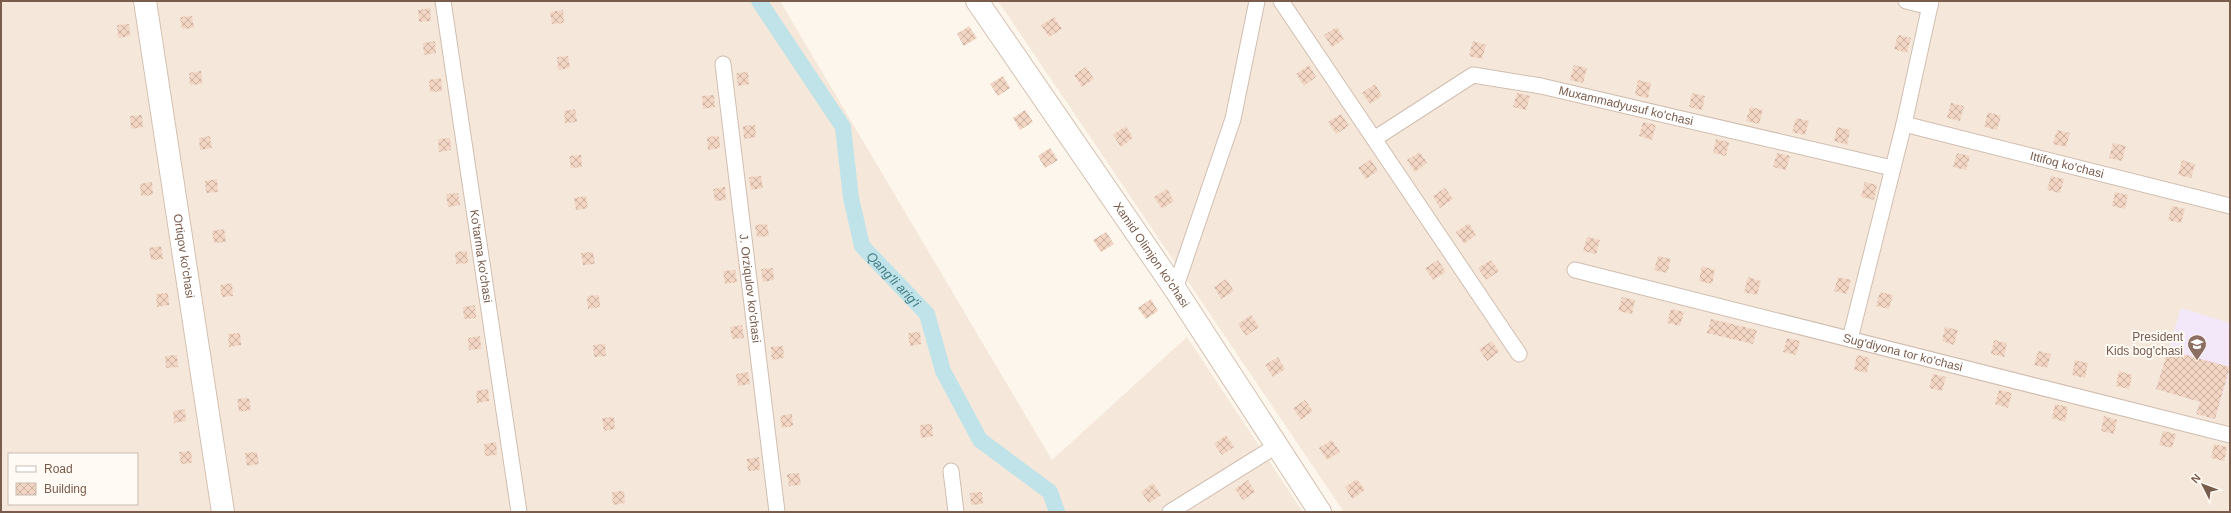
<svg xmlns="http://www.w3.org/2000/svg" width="2231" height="513" font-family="Helvetica,sans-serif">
	<defs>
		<pattern id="building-cross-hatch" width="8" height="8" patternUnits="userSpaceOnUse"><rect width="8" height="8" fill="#f3d5c3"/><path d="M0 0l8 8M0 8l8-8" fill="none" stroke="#cab0a1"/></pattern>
	</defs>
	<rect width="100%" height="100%" fill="#fdf6ec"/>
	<!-- residential -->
	<g fill="#f5e8da" fill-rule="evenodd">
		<path d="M 1,1 L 780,1 L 1052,460 L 1187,337 L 1303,512 L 1,512 ZM 9,454 L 137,454 L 137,504 L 9,504 Z"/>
		<path d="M 998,1 L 2230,1 L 2230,512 L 1344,512 Z"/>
	</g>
	<!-- education -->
	<path fill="#f3e8fa" d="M 2181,308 L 2230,323 L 2230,371 L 2215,419 L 2196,414 L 2200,402 L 2156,389 Z"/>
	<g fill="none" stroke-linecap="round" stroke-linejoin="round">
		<!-- canal -->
		<path stroke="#bfe3e8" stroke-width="16" id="s1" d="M 759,1 L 843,127 L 851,198 L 862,246 L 927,314 L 943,371 L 980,440 L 1050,492 L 1057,512"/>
	</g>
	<!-- building -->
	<g fill="url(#building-cross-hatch)">
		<path d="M 430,8 L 431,21 L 419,22 L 418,10 Z"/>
		<path d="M 563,10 L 564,23 L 552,24 L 550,12 Z"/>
		<path d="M 192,16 L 194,28 L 182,29 L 180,17 Z"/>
		<path d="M 1054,17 L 1062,29 L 1049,37 L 1041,25 Z"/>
		<path d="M 129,24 L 130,36 L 118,38 L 117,25 Z"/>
		<path d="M 969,26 L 977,38 L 964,46 L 957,34 Z"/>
		<path d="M 1337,27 L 1344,39 L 1332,47 L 1324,35 Z"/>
		<path d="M 1898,35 L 1911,38 L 1907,53 L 1894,49 Z"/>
		<path d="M 435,41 L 436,53 L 424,55 L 423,43 Z"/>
		<path d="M 1473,41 L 1486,45 L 1482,59 L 1469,56 Z"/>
		<path d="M 568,56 L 570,68 L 558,70 L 557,57 Z"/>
		<path d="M 1309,65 L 1316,77 L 1304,86 L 1296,74 Z"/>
		<path d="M 1574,65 L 1587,68 L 1583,83 L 1570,80 Z"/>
		<path d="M 1086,67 L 1094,79 L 1082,87 L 1074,75 Z"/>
		<path d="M 201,71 L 202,84 L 190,85 L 189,73 Z"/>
		<path d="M 748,72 L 749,84 L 738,86 L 736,73 Z"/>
		<path d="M 1003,76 L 1010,88 L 998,96 L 990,84 Z"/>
		<path d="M 441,78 L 442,91 L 430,92 L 429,80 Z"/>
		<path d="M 1638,80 L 1651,83 L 1648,98 L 1635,95 Z"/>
		<path d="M 1375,84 L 1382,96 L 1370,104 L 1362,93 Z"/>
		<path d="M 1517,93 L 1530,96 L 1526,110 L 1513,107 Z"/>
		<path d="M 1692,93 L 1705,96 L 1702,110 L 1689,107 Z"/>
		<path d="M 714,95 L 715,107 L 703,109 L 702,96 Z"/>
		<path d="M 1951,103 L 1964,106 L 1960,121 L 1947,118 Z"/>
		<path d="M 1750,107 L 1763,110 L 1759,124 L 1746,121 Z"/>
		<path d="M 575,109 L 577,122 L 565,123 L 564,111 Z"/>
		<path d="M 1025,110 L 1033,122 L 1020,130 L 1013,118 Z"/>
		<path d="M 1988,112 L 2001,116 L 1997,130 L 1984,127 Z"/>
		<path d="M 1341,114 L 1349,126 L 1336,134 L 1328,122 Z"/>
		<path d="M 142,115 L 143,127 L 131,129 L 130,116 Z"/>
		<path d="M 1796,118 L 1809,121 L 1805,135 L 1792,132 Z"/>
		<path d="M 1643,122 L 1656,125 L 1652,140 L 1639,136 Z"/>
		<path d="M 755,125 L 756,137 L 744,139 L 743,126 Z"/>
		<path d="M 1126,126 L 1133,138 L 1121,147 L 1113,135 Z"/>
		<path d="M 1837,127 L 1850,130 L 1847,145 L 1834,141 Z"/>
		<path d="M 2057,130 L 2070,133 L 2066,147 L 2053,144 Z"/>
		<path d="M 210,136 L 212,148 L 200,150 L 199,138 Z"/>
		<path d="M 719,136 L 720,148 L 708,150 L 707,137 Z"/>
		<path d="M 450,138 L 451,150 L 439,152 L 438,139 Z"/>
		<path d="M 1716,139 L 1729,142 L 1726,156 L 1713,153 Z"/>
		<path d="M 2113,143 L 2126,146 L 2122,161 L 2109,158 Z"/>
		<path d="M 1050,148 L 1058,160 L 1045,168 L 1038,156 Z"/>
		<path d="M 1420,152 L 1427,163 L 1415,172 L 1407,160 Z"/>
		<path d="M 1777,153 L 1790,156 L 1786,170 L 1773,167 Z"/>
		<path d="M 1957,153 L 1970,156 L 1966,170 L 1953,167 Z"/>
		<path d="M 581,155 L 582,167 L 571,168 L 569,156 Z"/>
		<path d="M 1371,159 L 1378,171 L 1366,179 L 1358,168 Z"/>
		<path d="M 2182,160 L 2195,164 L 2191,178 L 2178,175 Z"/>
		<path d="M 761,176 L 763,188 L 751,190 L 749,177 Z"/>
		<path d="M 2051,176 L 2064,179 L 2060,193 L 2047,190 Z"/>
		<path d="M 217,179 L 218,192 L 206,193 L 205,181 Z"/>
		<path d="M 152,182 L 153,195 L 141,196 L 140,184 Z"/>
		<path d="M 1865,182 L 1877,185 L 1874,200 L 1861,197 Z"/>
		<path d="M 725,187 L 726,200 L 715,201 L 713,189 Z"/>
		<path d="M 1445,188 L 1453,199 L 1440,208 L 1433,196 Z"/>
		<path d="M 1167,189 L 1174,201 L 1162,209 L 1154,197 Z"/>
		<path d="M 2115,192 L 2128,195 L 2125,209 L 2112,206 Z"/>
		<path d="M 458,193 L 460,205 L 448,207 L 446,194 Z"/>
		<path d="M 586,196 L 588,208 L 576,210 L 574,198 Z"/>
		<path d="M 2172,206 L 2185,209 L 2181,223 L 2168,220 Z"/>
		<path d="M 1469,223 L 1476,235 L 1464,244 L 1456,232 Z"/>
		<path d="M 767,224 L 769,236 L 757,237 L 755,225 Z"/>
		<path d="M 224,229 L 226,242 L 214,243 L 212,231 Z"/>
		<path d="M 1106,232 L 1114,244 L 1101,252 L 1093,240 Z"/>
		<path d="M 1587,237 L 1600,240 L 1596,254 L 1583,251 Z"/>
		<path d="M 161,246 L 163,259 L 151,260 L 149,248 Z"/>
		<path d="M 467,251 L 468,263 L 456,264 L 455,252 Z"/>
		<path d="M 593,252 L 595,264 L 583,265 L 581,253 Z"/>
		<path d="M 1658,256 L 1671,259 L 1667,273 L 1654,270 Z"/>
		<path d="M 1438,260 L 1446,272 L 1433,280 L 1425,268 Z"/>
		<path d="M 1491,260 L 1499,271 L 1486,280 L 1478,268 Z"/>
		<path d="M 1702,266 L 1715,270 L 1712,284 L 1699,281 Z"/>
		<path d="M 773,268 L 774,280 L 763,282 L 761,269 Z"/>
		<path d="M 735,270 L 737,282 L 725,284 L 723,271 Z"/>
		<path d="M 1748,277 L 1761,281 L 1757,295 L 1744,292 Z"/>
		<path d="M 1838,277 L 1851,280 L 1847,294 L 1834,291 Z"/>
		<path d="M 1226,279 L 1234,291 L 1221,299 L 1214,287 Z"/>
		<path d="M 232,283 L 233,296 L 222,297 L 220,285 Z"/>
		<path d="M 1880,292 L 1893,295 L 1889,309 L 1876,306 Z"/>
		<path d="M 168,293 L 169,305 L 157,307 L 156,294 Z"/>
		<path d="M 599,295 L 600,307 L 588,309 L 587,296 Z"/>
		<path d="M 1622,297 L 1635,300 L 1632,314 L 1618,311 Z"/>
		<path d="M 1151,299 L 1158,311 L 1146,319 L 1138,308 Z"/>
		<path d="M 475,305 L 476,318 L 464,319 L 463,307 Z"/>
		<path d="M 1671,309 L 1684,312 L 1680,326 L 1667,323 Z"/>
		<path d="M 1251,315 L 1259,327 L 1246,336 L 1238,324 Z"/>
		<path d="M 1711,319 L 1757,330 L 1753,344 L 1707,333 Z"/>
		<path d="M 742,325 L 744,338 L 732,339 L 730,327 Z"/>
		<path d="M 1945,327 L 1958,330 L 1954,345 L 1942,341 Z"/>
		<path d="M 920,332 L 921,344 L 910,346 L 908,333 Z"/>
		<path d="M 240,333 L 241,345 L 229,347 L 228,334 Z"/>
		<path d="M 480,336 L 481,349 L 469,350 L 468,338 Z"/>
		<path d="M 1787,338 L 1800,341 L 1796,355 L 1783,352 Z"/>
		<path d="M 1994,340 L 2007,343 L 2004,357 L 1991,354 Z"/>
		<path d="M 1492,341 L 1499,352 L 1487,361 L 1479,349 Z"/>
		<path d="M 605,344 L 606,356 L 594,357 L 593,345 Z"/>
		<path d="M 783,346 L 784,358 L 772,360 L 771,347 Z"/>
		<path d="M 2168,350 L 2230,367 L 2215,419 L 2196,414 L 2200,402 L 2156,389 Z"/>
		<path d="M 2038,351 L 2051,354 L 2047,368 L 2034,365 Z"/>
		<path d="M 177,355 L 178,367 L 166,368 L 165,356 Z"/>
		<path d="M 1857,355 L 1870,358 L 1867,373 L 1854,370 Z"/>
		<path d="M 1278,357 L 1285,369 L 1273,377 L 1265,365 Z"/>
		<path d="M 2075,360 L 2088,363 L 2085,378 L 2072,375 Z"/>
		<path d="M 2119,371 L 2132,375 L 2129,389 L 2116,386 Z"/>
		<path d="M 748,372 L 750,384 L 738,386 L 736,374 Z"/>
		<path d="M 1933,374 L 1946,377 L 1942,391 L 1929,388 Z"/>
		<path d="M 488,389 L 489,401 L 477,403 L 476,391 Z"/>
		<path d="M 1999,390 L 2012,393 L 2008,408 L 1995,404 Z"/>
		<path d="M 249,398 L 251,410 L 239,412 L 237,399 Z"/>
		<path d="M 1305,400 L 1313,411 L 1301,420 L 1293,408 Z"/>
		<path d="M 2055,404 L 2068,407 L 2065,422 L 2052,418 Z"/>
		<path d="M 185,409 L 186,421 L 174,423 L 173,411 Z"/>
		<path d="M 792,414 L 793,426 L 782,428 L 780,416 Z"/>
		<path d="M 2104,416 L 2117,420 L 2114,434 L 2101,431 Z"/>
		<path d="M 614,417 L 615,429 L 604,431 L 602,418 Z"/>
		<path d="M 932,424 L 933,436 L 921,438 L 920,425 Z"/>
		<path d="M 2163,431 L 2176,434 L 2172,448 L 2159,445 Z"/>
		<path d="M 1226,435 L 1234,447 L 1222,455 L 1214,444 Z"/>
		<path d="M 1332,440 L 1340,452 L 1327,460 L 1319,448 Z"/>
		<path d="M 496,442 L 497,455 L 485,456 L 484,444 Z"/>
		<path d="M 2214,444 L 2227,447 L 2224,461 L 2211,458 Z"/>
		<path d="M 191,451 L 192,463 L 181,464 L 179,452 Z"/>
		<path d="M 257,452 L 259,464 L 247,466 L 245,453 Z"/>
		<path d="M 759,457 L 760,470 L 748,471 L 747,459 Z"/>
		<path d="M 799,473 L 801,485 L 789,486 L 787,474 Z"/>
		<path d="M 1357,479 L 1365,490 L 1352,499 L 1345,487 Z"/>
		<path d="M 1248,480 L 1255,492 L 1243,500 L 1235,489 Z"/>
		<path d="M 1153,483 L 1161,495 L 1149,503 L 1141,492 Z"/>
		<path d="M 624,491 L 625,503 L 613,505 L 612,492 Z"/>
		<path d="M 982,492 L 983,504 L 971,505 L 970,493 Z"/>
	</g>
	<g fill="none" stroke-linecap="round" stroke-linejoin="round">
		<!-- street casing -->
		<g stroke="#d1beb0" stroke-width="17">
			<g id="street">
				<path id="s2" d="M 443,1 L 519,512"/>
				<path d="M 1281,1 L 1519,354"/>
				<path d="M 1906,1 L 1930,7"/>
				<path id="s3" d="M 723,64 L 777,512"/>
				<path id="s4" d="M 1904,124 L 2230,206"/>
				<path id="s5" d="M 1374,139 L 1473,75 L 1541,86 L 1892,168"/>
				<path id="s6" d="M 1575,270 L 2230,435"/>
				<path d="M 1175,289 L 1233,119 L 1257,1"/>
				<path d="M 1850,339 L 1904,124 L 1931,1"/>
				<path d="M 951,471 L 956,512"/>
				<path d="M 1170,512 L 1276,446"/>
			</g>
		</g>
		<!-- secondary casing -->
		<g stroke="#d6c0b0" stroke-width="24">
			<g id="secondary">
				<path id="s7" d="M 145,1 L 223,512"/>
				<path id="s8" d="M 977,1 L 1175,289 L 1320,512"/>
			</g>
		</g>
		<!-- street -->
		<use href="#street" stroke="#fff" stroke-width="15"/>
		<!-- secondary -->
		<use href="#secondary" stroke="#fff" stroke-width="22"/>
	</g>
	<!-- icons -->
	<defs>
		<g id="school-pin" transform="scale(1)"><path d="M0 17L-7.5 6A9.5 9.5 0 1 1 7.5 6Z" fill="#8d6e63" stroke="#fffaf3"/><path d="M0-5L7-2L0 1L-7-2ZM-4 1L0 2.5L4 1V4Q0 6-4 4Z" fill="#fff"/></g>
	</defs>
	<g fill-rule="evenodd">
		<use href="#school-pin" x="2197" y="344"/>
	</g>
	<g text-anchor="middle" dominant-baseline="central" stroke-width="4" stroke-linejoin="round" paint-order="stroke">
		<!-- street labels -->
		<g font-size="12" fill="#7a5c4d" stroke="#fffaf3">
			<text stroke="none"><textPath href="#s5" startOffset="274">Muxammadyusuf ko'chasi</textPath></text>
			<text stroke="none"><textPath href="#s4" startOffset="168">Ittifoq ko'chasi</textPath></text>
			<text stroke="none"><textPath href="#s8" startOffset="308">Xamid Olimjon ko'chasi</textPath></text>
			<text stroke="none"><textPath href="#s7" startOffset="258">Ortiqov ko'chasi</textPath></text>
			<text stroke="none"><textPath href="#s2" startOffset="258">Ko'tarma ko'chasi</textPath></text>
			<text stroke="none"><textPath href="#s3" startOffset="226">J. Orziqulov ko'chasi</textPath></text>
			<text stroke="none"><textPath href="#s6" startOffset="338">Sug'diyona tor ko'chasi</textPath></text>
		</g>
		<!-- education labels -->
		<g font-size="12" fill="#785e54" stroke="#fffaf3" text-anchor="end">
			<text x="2183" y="337">President<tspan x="2183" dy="14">Kids bog'chasi</tspan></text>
		</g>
		<!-- water labels -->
		<g font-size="13" font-style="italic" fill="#437c86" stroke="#fffaf3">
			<text stroke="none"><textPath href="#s1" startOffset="318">Qang'li arig'i</textPath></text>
		</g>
	</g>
	<!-- border -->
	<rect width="2231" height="513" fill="none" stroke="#7a5c4d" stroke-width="4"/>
	<!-- legend -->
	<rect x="8" y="453" width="130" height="52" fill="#fffaf3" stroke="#cabbb1"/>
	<rect x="16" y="466" width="20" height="6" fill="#ffffff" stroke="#cabbb1"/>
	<text x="44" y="473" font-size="12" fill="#7a5c4d">Road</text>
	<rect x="16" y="483" width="20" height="12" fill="url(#building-cross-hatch)" stroke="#cabbb1"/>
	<text x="44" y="493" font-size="12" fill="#7a5c4d">Building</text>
	<!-- north arrow -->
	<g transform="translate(2203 485) rotate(312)" stroke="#fffaf3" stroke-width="3" paint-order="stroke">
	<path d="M0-3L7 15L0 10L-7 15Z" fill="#7a5c4d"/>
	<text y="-6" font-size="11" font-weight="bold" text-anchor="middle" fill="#7a5c4d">N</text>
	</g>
</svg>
